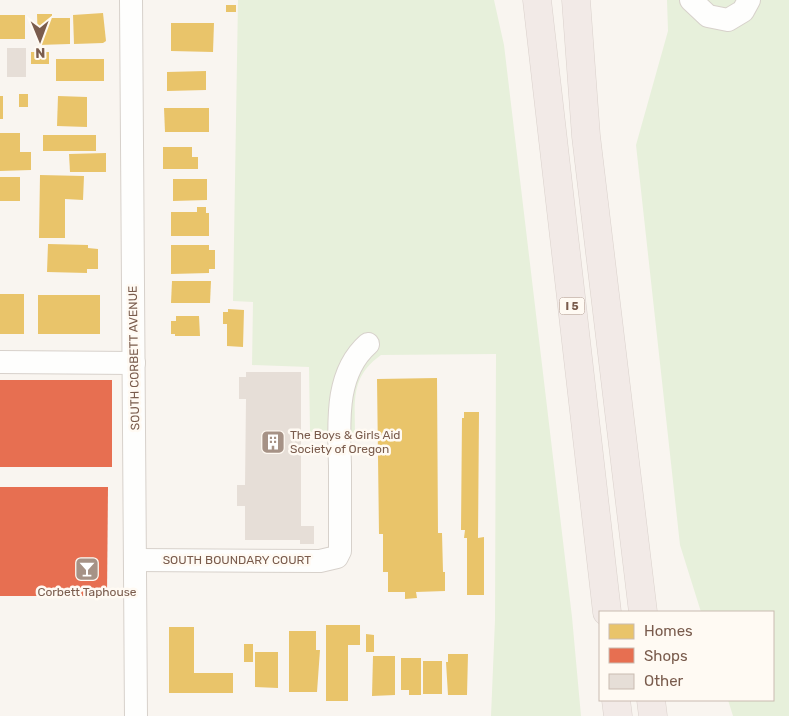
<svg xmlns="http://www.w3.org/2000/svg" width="789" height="716" font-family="Rubik,sans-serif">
	<rect width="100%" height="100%" fill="#f9f5f0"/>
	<!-- green -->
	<g fill="#e7f0db">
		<path d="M 238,0 L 494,0 L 504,45 L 572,617 L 581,716 L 491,716 L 495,620 L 496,354 L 381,355 C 350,377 355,401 355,435 L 310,432 L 309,367 L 252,365 L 253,302 L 233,301 Z"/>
		<path d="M 667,0 L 789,0 L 789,716 L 733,716 L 728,700 L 773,700 L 773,612 L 701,612 L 680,545 L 636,145 L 668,31 Z"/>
	</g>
	<!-- homes -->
	<g fill="#e9c46a">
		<rect x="226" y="5" width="10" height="7"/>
		<path d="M 103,13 L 106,41 L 103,43 L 74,44 L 73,15 Z"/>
		<path d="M 37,14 L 52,14 L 52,18 L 70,18 L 70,44 L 38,45 Z"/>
		<rect x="0" y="15" width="25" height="24"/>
		<path d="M 171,23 L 214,23 L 213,52 L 171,51 Z"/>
		<rect x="31" y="52" width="18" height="12"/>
		<rect x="56" y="59" width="48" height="22"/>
		<path d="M 206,71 L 206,90 L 167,91 L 167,72 Z"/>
		<rect x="19" y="94" width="9" height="13"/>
		<rect x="0" y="96" width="3" height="23"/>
		<path d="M 58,96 L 87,97 L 87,127 L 57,126 Z"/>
		<path d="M 164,108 L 209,108 L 209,132 L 165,132 Z"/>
		<path d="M 0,133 L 20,133 L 20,152 L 31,152 L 31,170 L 0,171 Z"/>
		<rect x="43" y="135" width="53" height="16"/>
		<path d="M 163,147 L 192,147 L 192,157 L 198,157 L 198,169 L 163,169 Z"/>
		<path d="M 106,153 L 106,172 L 70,172 L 69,154 Z"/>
		<path d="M 40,175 L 84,176 L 83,200 L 65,199 L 65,238 L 39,238 Z"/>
		<rect x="0" y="177" width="20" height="24"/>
		<path d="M 173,179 L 207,179 L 207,200 L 173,201 Z"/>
		<path d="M 197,207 L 206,207 L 206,213 L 209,213 L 209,236 L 171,236 L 171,212 L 197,212 Z"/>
		<path d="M 48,244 L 88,245 L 88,248 L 98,249 L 98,269 L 87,269 L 87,273 L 47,272 Z"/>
		<path d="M 171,245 L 209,245 L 209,250 L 215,250 L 215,269 L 209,269 L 209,273 L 171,274 Z"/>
		<path d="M 172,281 L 211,281 L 210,303 L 171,303 Z"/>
		<rect x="0" y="294" width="24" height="40"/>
		<rect x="38" y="295" width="62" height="39"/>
		<path d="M 228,309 L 244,310 L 243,347 L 227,346 L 227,324 L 223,324 L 223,312 L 228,312 Z"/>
		<path d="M 176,316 L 199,316 L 200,336 L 175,336 L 175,334 L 171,334 L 171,321 L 176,321 Z"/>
		<path d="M 437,378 L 438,533 L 442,533 L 443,572 L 445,572 L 445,591 L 416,592 L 417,598 L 405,599 L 405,592 L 388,592 L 388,572 L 383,572 L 383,534 L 379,534 L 377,379 Z"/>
		<path d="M 464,412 L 479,412 L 478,538 L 484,537 L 484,595 L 467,595 L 467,538 L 464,538 L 465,530 L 461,530 L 462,418 L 464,418 Z"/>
		<path d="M 326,625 L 360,625 L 360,645 L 348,645 L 348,701 L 326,701 Z"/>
		<path d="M 169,627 L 194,627 L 194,673 L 233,673 L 233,693 L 169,693 Z"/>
		<path d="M 289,631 L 316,631 L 316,650 L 320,650 L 317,692 L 289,692 Z"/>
		<path d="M 366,634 L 374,635 L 374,652 L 366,652 Z"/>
		<rect x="244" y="644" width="9" height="18"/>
		<path d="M 255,652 L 278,652 L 278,688 L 255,687 Z"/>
		<path d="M 448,654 L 468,654 L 467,695 L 448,695 L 446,662 L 448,662 Z"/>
		<path d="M 373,656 L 395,656 L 395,695 L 372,696 Z"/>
		<path d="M 401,658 L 421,658 L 421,695 L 409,695 L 409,690 L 401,690 Z"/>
		<rect x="423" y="661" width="19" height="33"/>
	</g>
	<!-- shops -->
	<g fill="#e76f51">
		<rect x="0" y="380" width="112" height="87"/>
		<path d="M 0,487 L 108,487 L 107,596 L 0,596 Z"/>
	</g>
	<!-- building -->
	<g fill="#e6ded7">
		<rect x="7" y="48" width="19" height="29"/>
		<path d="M 246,372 L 301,372 L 301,526 L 314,526 L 314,544 L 300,544 L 300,540 L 245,540 L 245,506 L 237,506 L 237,485 L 245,485 L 246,399 L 239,399 L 239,377 L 246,377 Z"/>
	</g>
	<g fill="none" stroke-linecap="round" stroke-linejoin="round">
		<!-- minor casing -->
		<g stroke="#d7d1cb" stroke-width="24">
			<g id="minor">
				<path d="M 131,0 L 136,716"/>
				<path d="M 691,0 L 708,16 L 728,20 L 743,11 L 749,0"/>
				<path d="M 0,362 L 134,363"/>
				<path d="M 135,560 L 320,561 L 337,557 L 340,551 C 340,522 340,494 340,466 C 339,425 334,374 368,344"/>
			</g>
		</g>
		<!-- highway casing -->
		<g stroke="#dad1cc" stroke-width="29">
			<g id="highway">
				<path d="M 537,0 L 607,612"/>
				<path d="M 576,0 L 586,136 L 643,612"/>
				<path d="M 616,700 L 618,716"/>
				<path d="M 651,700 L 653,716"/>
			</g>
		</g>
		<!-- minor -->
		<use href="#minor" stroke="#fefefd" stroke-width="22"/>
		<!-- highway -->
		<use href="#highway" stroke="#f2eae7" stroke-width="28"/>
	</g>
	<!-- icons -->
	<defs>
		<g id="building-square" transform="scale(1.25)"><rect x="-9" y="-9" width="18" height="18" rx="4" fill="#a69286" stroke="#fffaf3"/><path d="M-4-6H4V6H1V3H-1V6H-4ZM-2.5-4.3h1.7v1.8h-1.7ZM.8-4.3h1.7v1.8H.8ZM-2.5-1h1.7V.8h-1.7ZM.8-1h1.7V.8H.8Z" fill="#fff"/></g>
		<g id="bar-square" transform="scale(1.25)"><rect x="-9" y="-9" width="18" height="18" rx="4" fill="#a69286" stroke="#fffaf3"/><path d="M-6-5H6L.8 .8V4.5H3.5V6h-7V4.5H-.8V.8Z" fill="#fff"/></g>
	</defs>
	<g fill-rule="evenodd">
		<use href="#building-square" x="273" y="442"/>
		<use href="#bar-square" x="87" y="569"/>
	</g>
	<g text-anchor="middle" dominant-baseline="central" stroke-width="5" stroke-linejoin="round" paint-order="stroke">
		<!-- shield labels -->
		<rect fill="#fffaf3" stroke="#a28b7f" stroke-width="1" x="559.5" y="297.5" width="25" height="17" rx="4"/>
		<g font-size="11" font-weight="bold" fill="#7a5c4d">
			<text x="572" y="306">I 5</text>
		</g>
		<!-- street labels -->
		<g font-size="12" fill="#7a5c4d" stroke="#fffaf3">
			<text transform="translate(134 358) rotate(-91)">SOUTH CORBETT AVENUE</text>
			<text x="237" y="560">SOUTH BOUNDARY COURT</text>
		</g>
		<!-- poi labels -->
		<g font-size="12" fill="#7a5c4d" stroke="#fffaf3" text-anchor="start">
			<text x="290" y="435">The Boys &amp; Girls Aid<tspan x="290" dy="14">Society of Oregon</tspan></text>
			<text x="87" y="592" text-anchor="middle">Corbett Taphouse</text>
		</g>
	</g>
	<!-- legend -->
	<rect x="599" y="611" width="175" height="90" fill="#fffaf3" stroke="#cabbb1"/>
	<rect x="609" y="624" width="25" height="15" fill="#e9c46a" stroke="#cabbb1"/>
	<text x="644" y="636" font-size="15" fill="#7a5c4d">Homes</text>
	<rect x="609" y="648" width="25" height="15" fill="#e76f51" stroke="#cabbb1"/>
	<text x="644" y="661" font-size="15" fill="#7a5c4d">Shops</text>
	<rect x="609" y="674" width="25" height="15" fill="#e6ded7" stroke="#cabbb1"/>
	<text x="644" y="686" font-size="15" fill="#7a5c4d">Other</text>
	<!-- north arrow -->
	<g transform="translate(40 40) rotate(179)" stroke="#fffaf3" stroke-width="4" paint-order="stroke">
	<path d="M0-4L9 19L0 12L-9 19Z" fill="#7a5c4d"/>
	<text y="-8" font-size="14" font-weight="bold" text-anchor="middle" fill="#7a5c4d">N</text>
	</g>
</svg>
